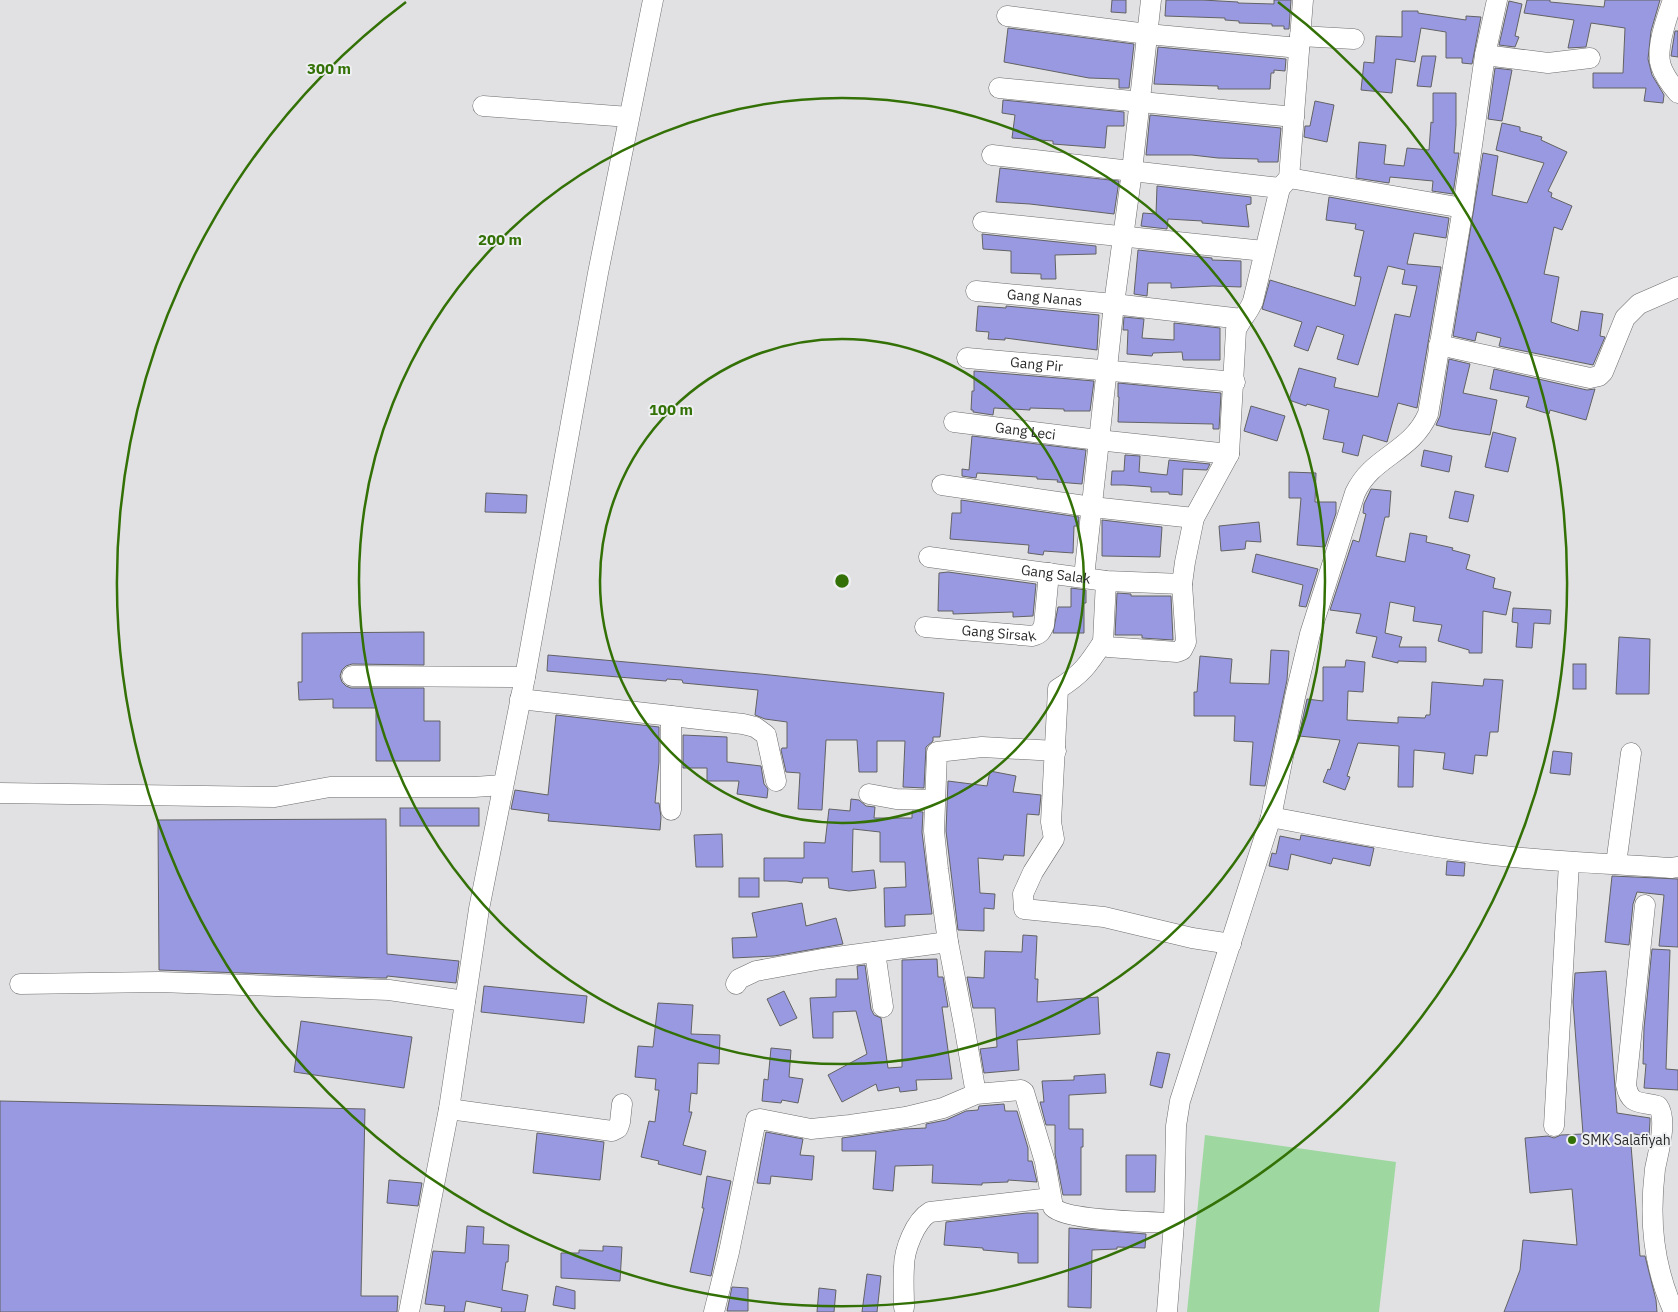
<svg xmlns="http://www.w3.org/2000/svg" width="1678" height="1312" font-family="'IBM Plex Sans',sans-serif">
	<rect width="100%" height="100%" fill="#e1e1e3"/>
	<!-- green -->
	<path fill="#9ed7a0" d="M 1205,1135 L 1396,1162 L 1379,1312 L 1187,1312 Z"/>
	<!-- building -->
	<g fill="#9999e1" stroke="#626264">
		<path d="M 1112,0 L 1126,0 L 1126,13 L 1111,12 Z"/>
		<path d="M 1166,0 L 1202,0 L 1238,2 L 1238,3 L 1274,4 L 1274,0 L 1291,0 L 1289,29 L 1284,29 L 1284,26 L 1272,26 L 1272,24 L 1239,23 L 1239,21 L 1225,20 L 1225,18 L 1165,16 Z"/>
		<path d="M 1527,0 L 1550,0 L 1550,2 L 1604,7 L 1605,0 L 1660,0 L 1651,31 L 1648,59 L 1652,75 L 1664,95 L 1663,103 L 1644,101 L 1646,88 L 1593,88 L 1593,73 L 1623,73 L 1625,28 L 1591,23 L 1586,47 L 1568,48 L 1574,20 L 1524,13 Z"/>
		<path d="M 1509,1 L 1522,4 L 1515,36 L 1519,37 L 1515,47 L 1499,45 Z"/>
		<path d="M 1402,11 L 1418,11 L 1418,13 L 1466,20 L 1466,16 L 1481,17 L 1472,64 L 1462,63 L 1462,58 L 1446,58 L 1446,32 L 1421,28 L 1415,62 L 1396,59 L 1392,93 L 1361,90 L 1364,62 L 1374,63 L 1376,36 L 1402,37 Z"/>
		<path d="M 1008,28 L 1134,44 L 1129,88 L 1119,88 L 1119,79 L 1089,78 L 1004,62 Z"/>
		<path d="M 1675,31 L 1678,31 L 1678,57 L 1671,56 Z"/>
		<path d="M 1158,47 L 1286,59 L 1285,71 L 1274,70 L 1274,73 L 1271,73 L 1270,89 L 1218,89 L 1218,86 L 1154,84 Z"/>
		<path d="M 1422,56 L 1436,56 L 1431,87 L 1417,86 Z"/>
		<path d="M 1495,68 L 1512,70 L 1502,121 L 1488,119 Z"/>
		<path d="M 1433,93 L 1456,93 L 1456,125 L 1454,153 L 1459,153 L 1453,194 L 1432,191 L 1433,181 L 1390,177 L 1389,183 L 1356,178 L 1359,142 L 1386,145 L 1384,164 L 1404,166 L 1407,148 L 1429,150 L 1431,122 L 1433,123 Z"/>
		<path d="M 1003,100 L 1124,112 L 1124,126 L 1107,126 L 1105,148 L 1053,144 L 1053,141 L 1012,138 L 1015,115 L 1002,113 Z"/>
		<path d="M 1315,101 L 1334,105 L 1327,142 L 1304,137 L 1305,126 L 1310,126 Z"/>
		<path d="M 1150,115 L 1281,128 L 1278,162 L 1258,162 L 1258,159 L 1218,158 L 1192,155 L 1146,155 Z"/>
		<path d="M 1502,123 L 1520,127 L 1520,131 L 1542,137 L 1541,140 L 1567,152 L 1548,191 L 1552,193 L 1551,197 L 1572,206 L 1562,230 L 1554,227 L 1544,274 L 1559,277 L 1551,322 L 1578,331 L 1581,311 L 1603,314 L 1600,336 L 1605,337 L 1593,365 L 1499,346 L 1501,338 L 1477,332 L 1475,341 L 1453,336 L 1483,153 L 1498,156 L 1492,195 L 1527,203 L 1544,163 L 1496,150 Z"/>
		<path d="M 1000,168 L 1119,181 L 1114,214 L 1030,204 L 996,202 Z"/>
		<path d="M 1157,186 L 1251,197 L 1251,204 L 1246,205 L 1249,227 L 1202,223 L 1202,221 L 1168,219 L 1167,229 L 1141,226 L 1143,213 L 1156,214 Z"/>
		<path d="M 1329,197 L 1449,218 L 1446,238 L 1414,233 L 1407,264 L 1441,267 L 1417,408 L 1398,403 L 1387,442 L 1363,435 L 1358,456 L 1342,452 L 1344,443 L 1323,439 L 1329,410 L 1307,404 L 1306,406 L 1289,400 L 1299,368 L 1336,378 L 1334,387 L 1378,397 L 1395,314 L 1410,317 L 1417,286 L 1402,284 L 1405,270 L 1388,266 L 1358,365 L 1337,359 L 1344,335 L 1317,326 L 1308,351 L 1294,346 L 1302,322 L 1262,309 L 1270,280 L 1355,306 L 1361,277 L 1354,276 L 1364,231 L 1355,229 L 1356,224 L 1326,220 Z"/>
		<path d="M 982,234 L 1096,246 L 1096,254 L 1055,255 L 1056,279 L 1041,279 L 1041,274 L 1011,273 L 1011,251 L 983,249 Z"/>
		<path d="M 1138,250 L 1212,258 L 1212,260 L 1241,261 L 1241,287 L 1213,286 L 1171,288 L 1171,283 L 1148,283 L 1147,296 L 1134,294 Z"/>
		<path d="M 978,306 L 1006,308 L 1006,306 L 1099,315 L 1097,350 L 1005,338 L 1005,340 L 988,339 L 989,332 L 976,331 Z"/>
		<path d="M 1124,317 L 1144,319 L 1142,338 L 1174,340 L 1174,323 L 1220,328 L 1220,360 L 1183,360 L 1182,352 L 1153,353 L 1152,356 L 1127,354 L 1128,330 L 1123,330 Z"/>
		<path d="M 1449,359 L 1470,364 L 1463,393 L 1497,400 L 1490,435 L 1452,429 L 1436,425 L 1440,416 Z"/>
		<path d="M 1494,369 L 1587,390 L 1595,389 L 1586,420 L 1550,410 L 1549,414 L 1526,407 L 1529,397 L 1490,389 Z"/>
		<path d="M 974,371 L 1094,381 L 1090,411 L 1064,411 L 1064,409 L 1030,408 L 1030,410 L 994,408 L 993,415 L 973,412 L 973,410 L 971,410 L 972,391 L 974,391 Z"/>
		<path d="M 1118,383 L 1221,393 L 1219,429 L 1213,429 L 1213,424 L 1118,422 L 1119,397 L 1118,397 Z"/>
		<path d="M 1251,406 L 1285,416 L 1277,441 L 1244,431 Z"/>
		<path d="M 1493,432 L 1516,438 L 1508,472 L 1485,467 Z"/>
		<path d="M 972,436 L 1086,450 L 1082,484 L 1057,482 L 1058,480 L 1037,479 L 1037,477 L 977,473 L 976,478 L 962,476 L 962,469 L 969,470 Z"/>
		<path d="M 1424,450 L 1452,456 L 1449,472 L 1421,466 Z"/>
		<path d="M 1125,455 L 1140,456 L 1139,472 L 1167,475 L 1169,460 L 1210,464 L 1207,470 L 1183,469 L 1182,495 L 1169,494 L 1169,492 L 1151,492 L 1151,487 L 1124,485 L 1111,485 L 1112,471 L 1124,471 Z"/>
		<path d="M 1289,472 L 1316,473 L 1315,502 L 1336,502 L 1336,513 L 1325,547 L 1297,545 L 1301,498 L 1289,498 Z"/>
		<path d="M 1371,489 L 1391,491 L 1389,517 L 1385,517 L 1376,556 L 1405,562 L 1410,533 L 1427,536 L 1426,542 L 1453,548 L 1452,550 L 1470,555 L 1466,569 L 1495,578 L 1493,588 L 1511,592 L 1506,615 L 1483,611 L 1482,653 L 1469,653 L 1469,650 L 1438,641 L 1442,625 L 1413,621 L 1415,607 L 1390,602 L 1385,633 L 1402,637 L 1399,647 L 1426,647 L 1426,662 L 1398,661 L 1398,663 L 1372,657 L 1377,637 L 1356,633 L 1361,614 L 1330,610 L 1353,540 L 1359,542 L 1366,514 L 1363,513 L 1364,504 Z"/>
		<path d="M 1455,491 L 1474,495 L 1468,522 L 1449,518 Z"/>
		<path d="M 486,493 L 527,495 L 526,513 L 485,512 Z"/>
		<path d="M 961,500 L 1079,517 L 1078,526 L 1074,526 L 1073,553 L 1044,551 L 1043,555 L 1028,553 L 1029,545 L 950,539 L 952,513 L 961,513 Z"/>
		<path d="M 1102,520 L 1162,527 L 1160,557 L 1102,556 Z"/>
		<path d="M 1259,522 L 1261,542 L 1246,541 L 1245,549 L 1221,551 L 1219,526 Z"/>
		<path d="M 1256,554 L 1318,569 L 1306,607 L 1299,606 L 1303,585 L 1252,572 Z"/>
		<path d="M 948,572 L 1036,584 L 1033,616 L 1013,617 L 1013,612 L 953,614 L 953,611 L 938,611 L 939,573 Z"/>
		<path d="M 1071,588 L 1086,590 L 1086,603 L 1084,603 L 1084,633 L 1053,633 L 1058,607 L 1071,607 Z"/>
		<path d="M 1117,593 L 1131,594 L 1131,596 L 1171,596 L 1173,640 L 1142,638 L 1142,635 L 1115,635 Z"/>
		<path d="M 1513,608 L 1551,610 L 1550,624 L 1534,623 L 1532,648 L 1516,647 L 1518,623 L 1512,622 Z"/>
		<path d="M 424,632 L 424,665 L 352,664 L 346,666 L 342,670 L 340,676 L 342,682 L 346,686 L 351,688 L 424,688 L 424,721 L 440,721 L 440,761 L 376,761 L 376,708 L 333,708 L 333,699 L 299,700 L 298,682 L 302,682 L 302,633 Z"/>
		<path d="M 1619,637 L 1650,639 L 1649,694 L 1616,694 Z"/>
		<path d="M 1271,650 L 1289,651 L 1287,680 L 1265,786 L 1250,785 L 1253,742 L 1234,741 L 1235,716 L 1194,716 L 1194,692 L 1197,692 L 1200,656 L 1232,659 L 1230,683 L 1269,684 Z"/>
		<path d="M 548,655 L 760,674 L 944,693 L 940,737 L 933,737 L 933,741 L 926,747 L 924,788 L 903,787 L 905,741 L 877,741 L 877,772 L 859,772 L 857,740 L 826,740 L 822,810 L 798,809 L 800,773 L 786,772 L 781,750 L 782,748 L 787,748 L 787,722 L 765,719 L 755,715 L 758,690 L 683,683 L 682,680 L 667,679 L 666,681 L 547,671 Z"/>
		<path d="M 1346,660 L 1365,662 L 1363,692 L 1348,691 L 1347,720 L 1398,723 L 1398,717 L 1425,718 L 1426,715 L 1430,715 L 1432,682 L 1483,686 L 1484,679 L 1503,680 L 1498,732 L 1490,732 L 1487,756 L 1475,755 L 1473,774 L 1443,769 L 1445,753 L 1414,750 L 1413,787 L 1398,787 L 1399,746 L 1358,743 L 1347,776 L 1350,777 L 1345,790 L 1323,782 L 1328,769 L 1330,770 L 1340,740 L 1299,736 L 1307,699 L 1323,701 L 1323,667 L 1345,667 Z"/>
		<rect x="1573" y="664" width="13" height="25"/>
		<path d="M 556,715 L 659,727 L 659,762 L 655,803 L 659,803 L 661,817 L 660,830 L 548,821 L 549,814 L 511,809 L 515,790 L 548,795 Z"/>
		<path d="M 683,735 L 727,737 L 727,762 L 761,766 L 764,784 L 768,789 L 767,798 L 737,794 L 739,781 L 707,781 L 707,768 L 683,768 Z"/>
		<path d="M 1553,751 L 1572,753 L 1570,775 L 1550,773 Z"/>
		<path d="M 990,771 L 1016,776 L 1013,792 L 1041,795 L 1039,815 L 1027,814 L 1024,856 L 1004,855 L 1003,860 L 978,858 L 980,893 L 995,894 L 994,909 L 984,908 L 984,931 L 958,930 L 946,831 L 948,781 L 987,786 Z"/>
		<path d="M 851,799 L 859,800 L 866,806 L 875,807 L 874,818 L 912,818 L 912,811 L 923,812 L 922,832 L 932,914 L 905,915 L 905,926 L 885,927 L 884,888 L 906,887 L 905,862 L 880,862 L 880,832 L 853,829 L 852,872 L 874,870 L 876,888 L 849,891 L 829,888 L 828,878 L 803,878 L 802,883 L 787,881 L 764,881 L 764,858 L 804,858 L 804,842 L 825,843 L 829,809 L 850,811 Z"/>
		<rect x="400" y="808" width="79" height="18"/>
		<path d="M 386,819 L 387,954 L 459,961 L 456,983 L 387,976 L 387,978 L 380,978 L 159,970 L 158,820 Z"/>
		<path d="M 722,834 L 723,867 L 696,867 L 694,835 Z"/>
		<path d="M 1301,835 L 1374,848 L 1370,866 L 1333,858 L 1331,864 L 1291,854 L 1288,870 L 1269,866 L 1272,853 L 1276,854 L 1280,836 L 1300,840 Z"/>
		<path d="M 1447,861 L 1465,863 L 1464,876 L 1446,875 Z"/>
		<path d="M 1612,876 L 1678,879 L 1678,947 L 1659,946 L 1664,895 L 1637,892 L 1633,904 L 1629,945 L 1605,942 Z"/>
		<rect x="739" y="878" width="20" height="19"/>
		<path d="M 802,903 L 806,926 L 836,918 L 843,944 L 774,956 L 733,958 L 732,938 L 757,937 L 752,913 Z"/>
		<path d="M 1023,935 L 1037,936 L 1035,979 L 1038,979 L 1037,1002 L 1098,997 L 1100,1034 L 1017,1040 L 1019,1070 L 984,1073 L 980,1049 L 997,1047 L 995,1008 L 973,1008 L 967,977 L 984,978 L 985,951 L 1022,952 Z"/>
		<path d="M 1652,949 L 1670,950 L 1666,1069 L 1678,1070 L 1678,1090 L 1644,1088 L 1646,1064 L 1643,1064 L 1644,1028 Z"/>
		<path d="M 937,959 L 938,977 L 943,977 L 948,1007 L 942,1007 L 952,1079 L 916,1080 L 917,1090 L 900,1092 L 899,1087 L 878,1091 L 876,1084 L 842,1102 L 828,1075 L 867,1054 L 856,1011 L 833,1012 L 833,1038 L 813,1038 L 810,998 L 836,997 L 836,979 L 858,979 L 857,966 L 865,965 L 871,1009 L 874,1015 L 881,1018 L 888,1068 L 902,1067 L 902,960 Z"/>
		<path d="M 1606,971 L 1617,1113 L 1650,1118 L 1650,1121 L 1649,1137 L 1630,1133 L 1640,1256 L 1645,1256 L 1656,1300 L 1657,1312 L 1504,1312 L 1520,1270 L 1523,1240 L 1577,1245 L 1572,1189 L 1530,1193 L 1525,1138 L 1548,1136 L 1554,1138 L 1561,1135 L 1583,1134 L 1573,1002 L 1575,973 Z"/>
		<path d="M 484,986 L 587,996 L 584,1023 L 481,1012 Z"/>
		<path d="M 784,991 L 797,1018 L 780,1026 L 767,999 Z"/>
		<path d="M 658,1003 L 693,1005 L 691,1034 L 720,1035 L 719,1064 L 698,1063 L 697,1094 L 691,1093 L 689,1112 L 692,1112 L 683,1145 L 706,1151 L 701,1175 L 658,1164 L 659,1161 L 641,1157 L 649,1121 L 655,1122 L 659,1090 L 655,1090 L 656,1079 L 635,1077 L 638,1046 L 653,1047 Z"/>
		<path d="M 301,1021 L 412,1037 L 404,1088 L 294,1072 Z"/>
		<path d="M 771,1048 L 791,1050 L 789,1077 L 803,1079 L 798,1103 L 782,1100 L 781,1103 L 762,1101 L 764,1079 L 768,1080 Z"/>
		<path d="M 1157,1052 L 1170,1054 L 1162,1088 L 1150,1085 Z"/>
		<path d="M 1105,1074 L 1106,1093 L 1069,1095 L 1069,1129 L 1083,1129 L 1083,1147 L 1081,1147 L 1081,1195 L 1063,1195 L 1055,1154 L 1055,1125 L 1046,1125 L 1040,1102 L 1044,1102 L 1042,1081 L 1074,1080 L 1074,1076 Z"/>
		<path d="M 0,1101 L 365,1109 L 361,1296 L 398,1296 L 397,1312 L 0,1312 Z"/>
		<path d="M 1004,1104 L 1005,1111 L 1017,1111 L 1028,1148 L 1028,1161 L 1032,1161 L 1037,1182 L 1008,1180 L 1008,1182 L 982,1183 L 982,1185 L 932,1183 L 933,1165 L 895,1166 L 893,1191 L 873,1189 L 876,1151 L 842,1151 L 842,1138 L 905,1129 L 926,1128 L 926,1124 L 946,1120 L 966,1111 L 978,1110 L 979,1106 Z"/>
		<path d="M 766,1132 L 803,1139 L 800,1155 L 814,1156 L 812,1180 L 771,1176 L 770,1184 L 757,1183 Z"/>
		<path d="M 537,1133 L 604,1142 L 600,1180 L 533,1173 Z"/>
		<path d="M 1126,1155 L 1156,1155 L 1155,1192 L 1126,1192 Z"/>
		<path d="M 707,1176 L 731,1181 L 711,1276 L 690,1272 L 704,1208 L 702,1208 Z"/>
		<path d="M 389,1180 L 422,1183 L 418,1206 L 387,1203 Z"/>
		<path d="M 1027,1213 L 1038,1213 L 1038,1263 L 1018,1263 L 1018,1253 L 983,1250 L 983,1248 L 944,1245 L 946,1222 Z"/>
		<path d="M 467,1226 L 484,1227 L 483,1244 L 509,1245 L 508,1262 L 506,1262 L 502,1290 L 528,1295 L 525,1312 L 501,1312 L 502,1308 L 466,1301 L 464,1312 L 444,1312 L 445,1306 L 425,1304 L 433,1251 L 465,1253 Z"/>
		<path d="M 1069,1228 L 1146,1234 L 1145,1248 L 1117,1247 L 1117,1249 L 1092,1250 L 1091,1308 L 1068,1307 Z"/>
		<path d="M 603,1246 L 622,1247 L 620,1281 L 561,1278 L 561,1253 L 579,1253 L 579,1250 L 603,1251 Z"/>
		<path d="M 867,1274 L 881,1276 L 877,1312 L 862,1312 Z"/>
		<path d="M 556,1286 L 575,1291 L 575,1309 L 553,1305 Z"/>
		<path d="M 732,1287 L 748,1288 L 748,1311 L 727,1311 Z"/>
		<path d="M 819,1288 L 836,1290 L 834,1312 L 817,1312 Z"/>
	</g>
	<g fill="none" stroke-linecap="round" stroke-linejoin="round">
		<!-- minor casing -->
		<g stroke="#6d6d6f" stroke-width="21">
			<g id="minor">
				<path d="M 1673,0 C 1667,17 1655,49 1661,66 C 1664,75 1672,86 1678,93"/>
				<path d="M 1007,16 L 1147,34 L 1299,48"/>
				<path d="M 1300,36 L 1354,39"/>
				<path d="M 1485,55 L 1548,63 L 1590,58"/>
				<path d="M 999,88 L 1294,117"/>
				<path d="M 483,106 L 629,117"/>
				<path d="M 992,155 L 1280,188"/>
				<path d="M 1289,178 L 1463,208"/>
				<path d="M 983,222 L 1264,251"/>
				<path id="s1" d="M 976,291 L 1114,304 L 1242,319"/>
				<path d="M 1439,345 L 1590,378 L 1599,376 L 1603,372 L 1625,318 L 1639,304 L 1678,287"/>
				<path id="s2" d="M 967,358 L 1235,382"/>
				<path id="s3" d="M 954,422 L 1098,440 L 1229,454"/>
				<path d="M 942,485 L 1092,507 L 1194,518"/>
				<path id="s4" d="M 929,557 L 1106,581 L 1182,584"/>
				<path d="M 1084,577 L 1114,304 L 1132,171 L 1151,0"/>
				<path d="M 1106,581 L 1103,642 L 1108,647 L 1177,652 L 1182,650 L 1186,642 L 1182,584 L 1185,562 L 1194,518 L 1229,454 L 1236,330 C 1241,319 1249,312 1253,301 L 1280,188 L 1289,178 L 1303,0"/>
				<path id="s5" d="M 925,627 L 1032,636 C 1040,634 1041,632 1044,625 L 1049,573"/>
				<path d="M 1103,642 C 1088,665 1082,674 1058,689 L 1051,822 L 1054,839 L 1033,872 L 1023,894 L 1024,909 L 1104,917 L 1192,938 L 1231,944"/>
				<path d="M 352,676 L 525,677"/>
				<path d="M 520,699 L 743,724 L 755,727 L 766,735 L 776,781"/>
				<path d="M 0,793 L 275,797 L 330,787 L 474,787 L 503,785"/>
				<path d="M 869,794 L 896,799 L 934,800"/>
				<path d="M 671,810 L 671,716"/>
				<path d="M 1271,817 C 1340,830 1409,844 1478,853 C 1542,862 1607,863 1671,868 L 1678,867"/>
				<path d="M 1616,864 L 1631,753"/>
				<path d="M 1645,905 L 1626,1085 C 1630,1106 1640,1101 1658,1106 C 1668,1120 1658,1153 1655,1169 C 1649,1220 1653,1265 1674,1312"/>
				<path d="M 875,952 L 883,1007"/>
				<path d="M 20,984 L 159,982 L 389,990 L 465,1001"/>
				<path d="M 736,984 L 739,979 L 756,971 L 822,959 L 948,942"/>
				<path d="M 976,1094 L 964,1025 L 948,942 L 938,869 L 934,831 L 937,752 L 982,747 L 1056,751"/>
				<path d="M 449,1109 L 612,1131 L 618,1128 L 620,1122 L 622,1104"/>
				<path d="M 1554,1126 L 1569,863"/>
				<path d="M 904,1307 C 904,1294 903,1281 904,1267 C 904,1250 915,1221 930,1212 L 1051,1198"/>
				<path d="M 409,1312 L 449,1109 L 479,909 L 525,677 L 598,273 L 653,0"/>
				<path d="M 714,1312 L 729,1252 L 756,1120 L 760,1119 L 811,1129 L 850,1125 L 906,1117 L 943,1108 L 976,1094 L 1021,1090 L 1024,1092 L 1045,1162 L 1053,1207 C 1066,1221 1151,1222 1174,1223"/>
				<path d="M 1167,1312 L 1174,1223 L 1176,1126 L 1180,1101 L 1271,817 L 1295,697 L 1310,634 L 1355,493 C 1372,456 1411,453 1428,414 L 1463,208 L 1485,55 L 1497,0"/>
			</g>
		</g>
		<!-- minor -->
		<use href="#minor" stroke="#fff" stroke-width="20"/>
	</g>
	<!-- distance rings -->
	<g fill="none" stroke="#337106" stroke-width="2.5">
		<circle cx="842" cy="581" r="242"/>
		<circle cx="842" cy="581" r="483"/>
		<path d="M1278 2A725 725 0 1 1 406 2"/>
	</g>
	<!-- markers -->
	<circle fill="#337106" stroke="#eeeff1" stroke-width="2" cx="1572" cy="1140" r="5"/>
	<g text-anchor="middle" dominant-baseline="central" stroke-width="4" stroke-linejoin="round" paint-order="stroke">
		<!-- street labels -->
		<g font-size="14" fill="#2a2a2b" stroke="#eeeff1">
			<text stroke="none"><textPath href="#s1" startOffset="69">Gang Nanas</textPath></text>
			<text stroke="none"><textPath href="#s2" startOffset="70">Gang Pir</textPath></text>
			<text stroke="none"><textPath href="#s3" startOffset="72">Gang Leci</textPath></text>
			<text stroke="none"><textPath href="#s4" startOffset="128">Gang Salak</textPath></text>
			<text stroke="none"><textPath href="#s5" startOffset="74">Gang Sirsak</textPath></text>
		</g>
		<!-- poi labels -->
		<g font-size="14" fill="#2a2a2b" stroke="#eeeff1" text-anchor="start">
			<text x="1582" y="1140">SMK Salafiyah</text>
		</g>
	</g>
	<circle cx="842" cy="581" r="8" fill="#337106" stroke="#eeeff1" stroke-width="2.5"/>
	<g font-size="15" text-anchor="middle" font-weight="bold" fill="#337106" stroke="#eeeff1" stroke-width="4" stroke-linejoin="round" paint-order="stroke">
		<text x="329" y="74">300 m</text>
		<text x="500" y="245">200 m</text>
		<text x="671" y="415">100 m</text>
	</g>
</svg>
